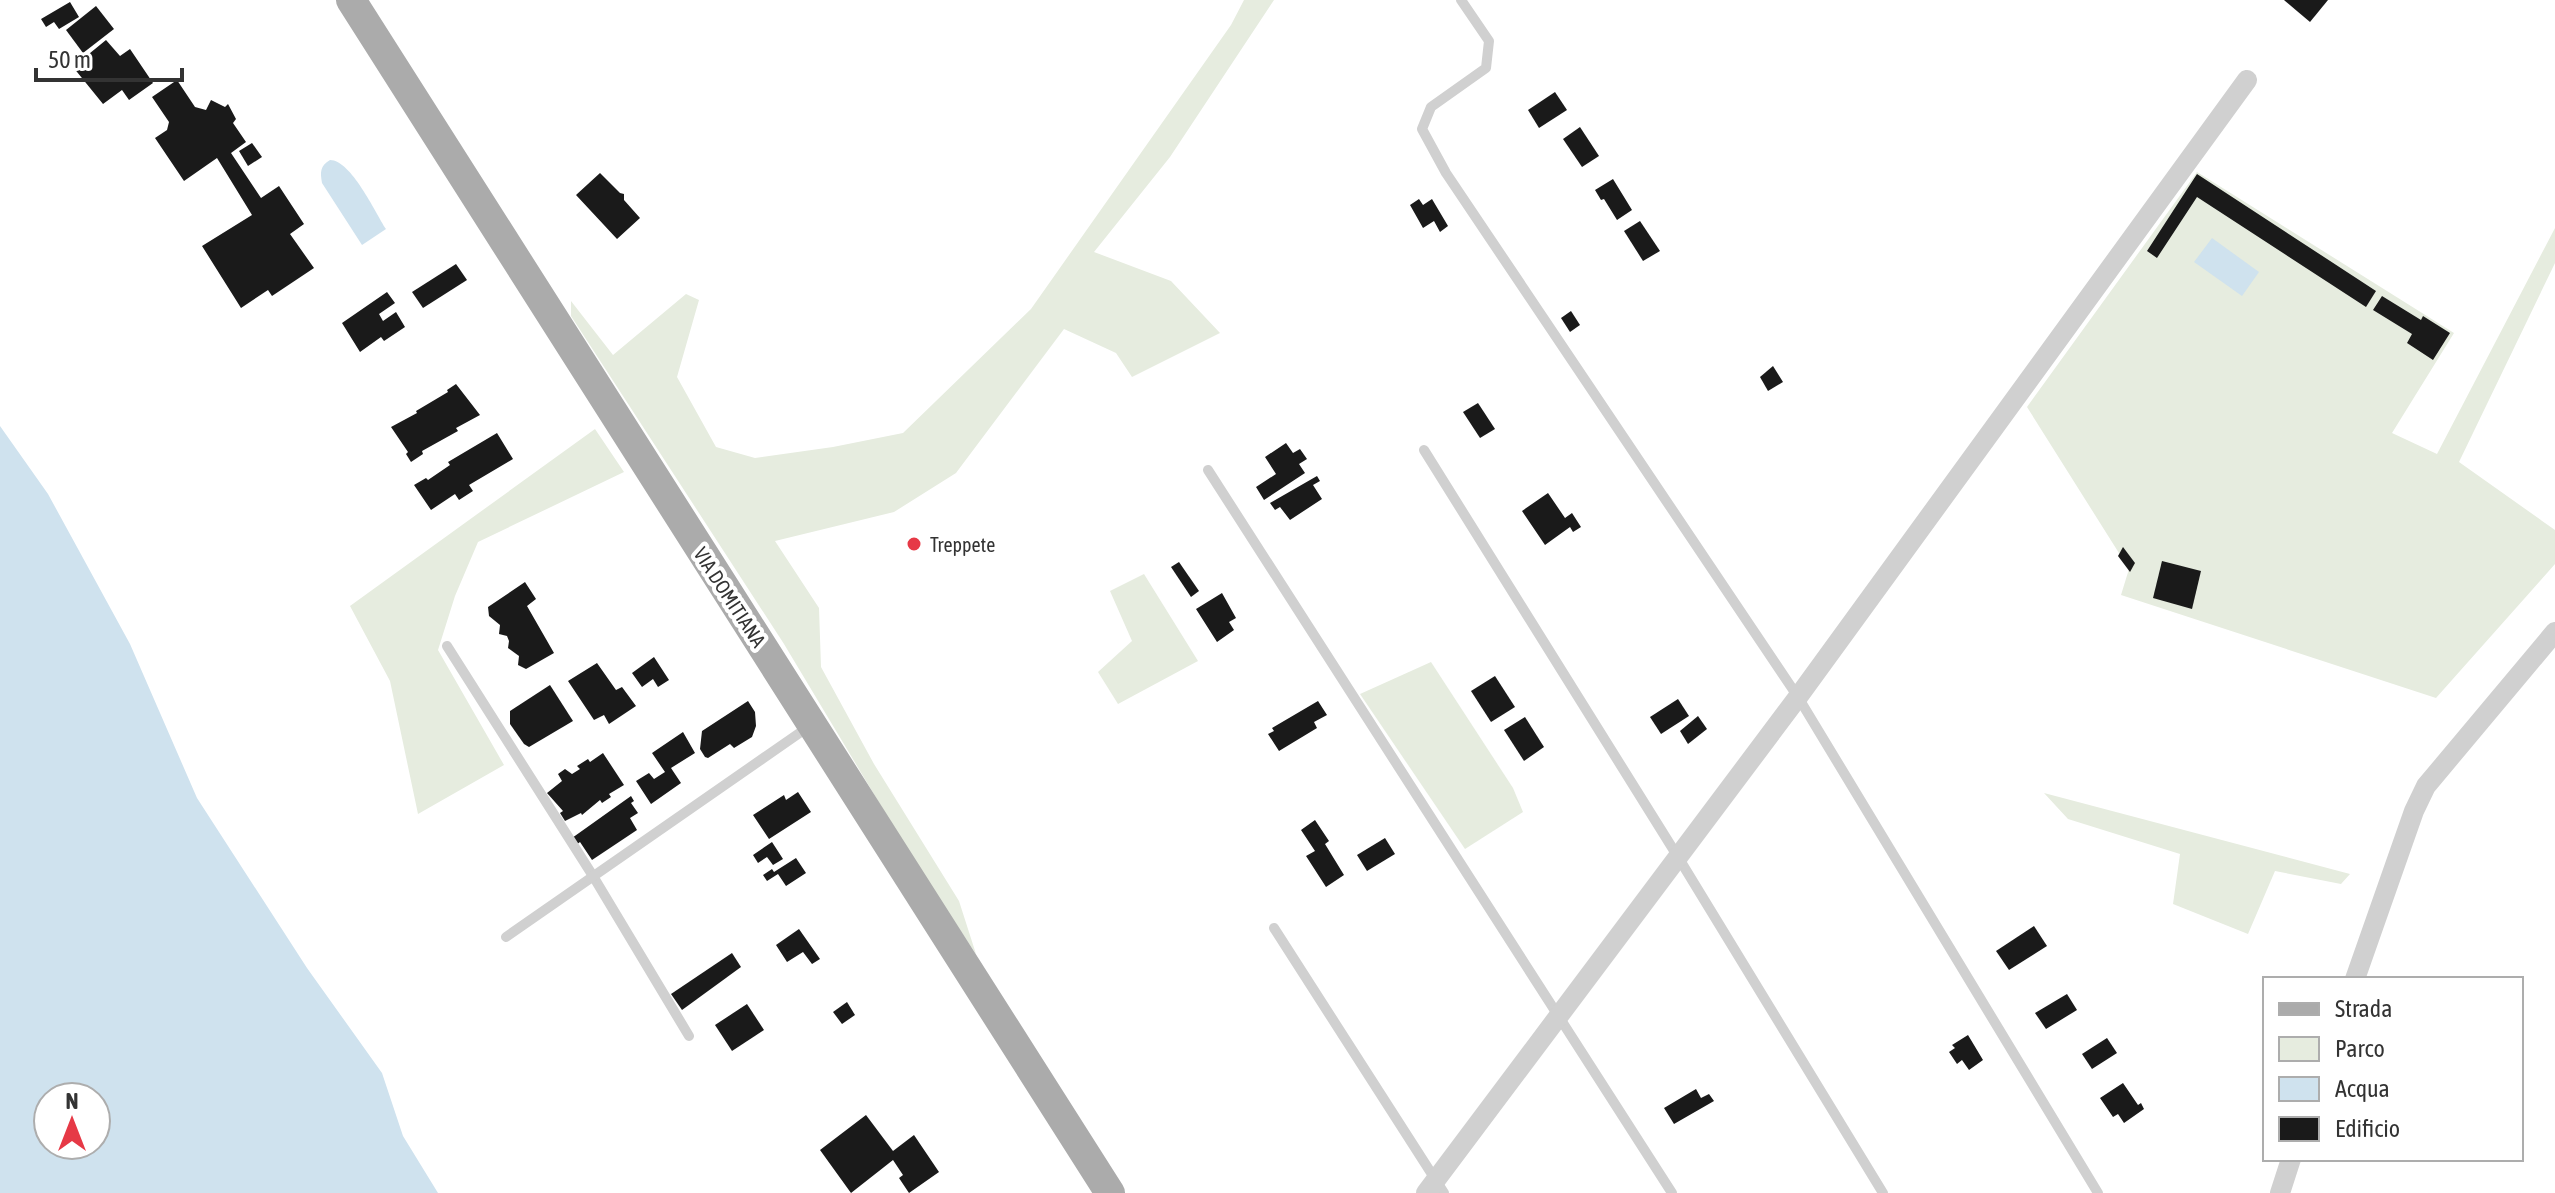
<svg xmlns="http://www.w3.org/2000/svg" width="2555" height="1193" font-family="'Asap Condensed',sans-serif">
	<rect width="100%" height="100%" fill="#fff"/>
	<!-- green -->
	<g fill="#e6ecdf">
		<path d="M 1244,0 L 1274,0 L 1170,157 L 1094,252 L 1171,281 L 1220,333 L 1132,377 L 1116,353 L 1064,329 L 956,473 L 894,512 L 775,541 L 819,608 L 821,667 L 874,764 L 959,901 L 976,954 L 917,866 L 784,644 L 571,316 L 571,301 L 613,355 L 686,294 L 699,300 L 677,377 L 716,447 L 755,458 L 833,447 L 903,433 L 1031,309 L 1231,25 Z"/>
		<path d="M 2197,172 L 2454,333 L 2392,433 L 2437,454 L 2555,228 L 2555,263 L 2459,462 L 2555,530 L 2555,564 L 2436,698 L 2121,595 L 2129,569 L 2027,407 Z"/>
		<path d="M 595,429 L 624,472 L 478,542 L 455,596 L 438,650 L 504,765 L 418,814 L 390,681 L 350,606 Z"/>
		<path d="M 1144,574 L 1198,661 L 1118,704 L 1098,672 L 1132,641 L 1110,591 Z"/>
		<path d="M 1431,662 L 1513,788 L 1523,812 L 1465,849 L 1360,694 Z"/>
		<path d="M 2044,793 L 2350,874 L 2341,884 L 2275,871 L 2248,934 L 2173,904 L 2180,854 L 2068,819 Z"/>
	</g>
	<!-- water -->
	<g fill="#cfe2ee" fill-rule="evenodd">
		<path d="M 330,160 C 351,160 375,212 386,229 L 362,245 L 322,183 C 320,172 320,166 330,160 Z"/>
		<path d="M 2212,238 L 2259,272 L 2242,296 L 2194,262 Z"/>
		<path d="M 0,426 L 48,494 L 130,644 L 197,798 L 307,968 L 382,1073 L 403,1136 L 438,1193 L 0,1193 ZM 96,1097 L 96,1145 L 48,1145 L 48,1097 Z"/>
	</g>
	<!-- building -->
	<g fill="#1a1a1a">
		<path d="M 2284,0 L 2328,0 L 2310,22 Z"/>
		<path d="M 70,2 L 79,17 L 59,29 L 54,22 L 46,27 L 41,19 Z"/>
		<path d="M 96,6 L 114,29 L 83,53 L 66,30 Z"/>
		<path d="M 106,40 L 120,56 L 130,49 L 153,83 L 129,100 L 122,90 L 103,104 L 73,67 Z"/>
		<path d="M 177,80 L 195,107 L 206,110 L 211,100 L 225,107 L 228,104 L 236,119 L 233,123 L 246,142 L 231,153 L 261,198 L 279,186 L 304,224 L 290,234 L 314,268 L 272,296 L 268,290 L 241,308 L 202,246 L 252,215 L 217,158 L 184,181 L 155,138 L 167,130 L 169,122 L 152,97 Z"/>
		<path d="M 1555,92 L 1567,110 L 1539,128 L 1528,110 Z"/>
		<path d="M 1580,127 L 1599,156 L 1582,167 L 1563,139 Z"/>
		<path d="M 252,143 L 262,157 L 248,166 L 239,151 Z"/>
		<path d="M 600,173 L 620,193 L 624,194 L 624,200 L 640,218 L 617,239 L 576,195 Z"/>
		<path d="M 2197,174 L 2376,291 L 2366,307 L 2197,197 L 2157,258 L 2147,251 Z"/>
		<path d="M 1613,179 L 1632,210 L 1617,220 L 1604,199 L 1601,200 L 1595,190 Z"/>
		<path d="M 1419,199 L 1423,205 L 1432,199 L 1448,226 L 1440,232 L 1434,221 L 1423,228 L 1410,205 Z"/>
		<path d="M 1640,221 L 1660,251 L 1643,261 L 1624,231 Z"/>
		<path d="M 456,264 L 467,280 L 423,308 L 412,292 Z"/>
		<path d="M 387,292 L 395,303 L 379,314 L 383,321 L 396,312 L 405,327 L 384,341 L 381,337 L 360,352 L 342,323 Z"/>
		<path d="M 2382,296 L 2421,320 L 2423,316 L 2450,333 L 2433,360 L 2407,343 L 2412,334 L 2373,310 Z"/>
		<path d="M 1571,311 L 1580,325 L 1570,332 L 1561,318 Z"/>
		<path d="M 1773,366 L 1783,382 L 1768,391 L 1760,377 Z"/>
		<path d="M 456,384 L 480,415 L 456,428 L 458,431 L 422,451 L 423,454 L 411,462 L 406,454 L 408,452 L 391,427 L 417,413 L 416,411 L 448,392 L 447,390 Z"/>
		<path d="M 1478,403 L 1495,429 L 1480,438 L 1463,412 Z"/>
		<path d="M 497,433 L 513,459 L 469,485 L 473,491 L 459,500 L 455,494 L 431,510 L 414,485 L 426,478 L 428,480 L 450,465 L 448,462 Z"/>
		<path d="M 1286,443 L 1293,453 L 1300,449 L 1307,459 L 1299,464 L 1305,473 L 1264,500 L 1256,487 L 1276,474 L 1265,457 Z"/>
		<path d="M 1317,476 L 1320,481 L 1313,485 L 1322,499 L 1290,520 L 1280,507 L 1275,510 L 1270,503 Z"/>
		<path d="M 1548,493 L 1565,518 L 1572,513 L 1581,527 L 1573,532 L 1570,527 L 1545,545 L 1522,511 Z"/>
		<path d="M 2123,547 L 2135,563 L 2130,572 L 2118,556 Z"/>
		<path d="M 2162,561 L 2201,571 L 2192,609 L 2153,598 Z"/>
		<path d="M 1179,562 L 1199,591 L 1191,597 L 1171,567 Z"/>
		<path d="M 525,582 L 536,599 L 527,606 L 554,653 L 526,669 L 518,665 L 519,656 L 508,648 L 509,641 L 507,636 L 499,634 L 500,625 L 489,616 L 488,607 Z"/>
		<path d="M 1222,593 L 1236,618 L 1229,622 L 1234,630 L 1217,642 L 1196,609 Z"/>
		<path d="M 654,657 L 669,680 L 658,687 L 653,679 L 642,687 L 632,673 Z"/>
		<path d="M 597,663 L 616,690 L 622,687 L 636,706 L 609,724 L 604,715 L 594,720 L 568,681 Z"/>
		<path d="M 1495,676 L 1515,707 L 1491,722 L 1471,691 Z"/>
		<path d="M 550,685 L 573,721 L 529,747 L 524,744 L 510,724 L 510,711 Z"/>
		<path d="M 1678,699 L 1689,716 L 1661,734 L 1650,717 Z"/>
		<path d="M 748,701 L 755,712 L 756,726 L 752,737 L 734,748 L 730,744 L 708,758 L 705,757 L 700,749 L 702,731 Z"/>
		<path d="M 1318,701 L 1327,715 L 1314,722 L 1317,728 L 1279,751 L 1268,734 L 1274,731 L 1272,728 Z"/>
		<path d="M 1698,716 L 1707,729 L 1688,744 L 1680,731 Z"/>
		<path d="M 1525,717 L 1544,747 L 1524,761 L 1504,730 Z"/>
		<path d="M 683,732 L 695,753 L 671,768 L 681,783 L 651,804 L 636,781 L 649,773 L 654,779 L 665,772 L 652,753 Z"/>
		<path d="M 603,753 L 624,785 L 609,794 L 611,797 L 602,803 L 600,800 L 582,815 L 581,813 L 565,821 L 560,813 L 563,811 L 547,793 L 562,781 L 558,774 L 565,769 L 572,774 L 580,769 L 577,766 L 588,759 L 590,762 Z"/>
		<path d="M 798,792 L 811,812 L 769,839 L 753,815 L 784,795 L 786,800 Z"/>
		<path d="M 631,796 L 634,801 L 631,803 L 638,813 L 630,818 L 637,830 L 592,860 L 580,842 L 576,845 L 572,838 Z"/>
		<path d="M 1315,820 L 1329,841 L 1325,844 L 1344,875 L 1326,887 L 1306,856 L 1315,851 L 1301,830 Z"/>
		<path d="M 1385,838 L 1395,854 L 1367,871 L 1357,855 Z"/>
		<path d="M 772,842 L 783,859 L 773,865 L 767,857 L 758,863 L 753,855 Z"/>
		<path d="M 796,858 L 806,873 L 786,886 L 778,874 L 767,881 L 763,875 L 772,869 L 774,872 Z"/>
		<path d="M 2034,926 L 2047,946 L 2009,970 L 1996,951 Z"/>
		<path d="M 799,929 L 820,959 L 812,964 L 803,952 L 787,962 L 776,945 Z"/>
		<path d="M 732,953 L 741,967 L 682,1010 L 671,994 Z"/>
		<path d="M 2067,994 L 2077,1010 L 2046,1029 L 2035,1013 Z"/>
		<path d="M 847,1002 L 855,1015 L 842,1024 L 833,1012 Z"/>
		<path d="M 747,1004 L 764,1030 L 732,1051 L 715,1025 Z"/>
		<path d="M 1968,1035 L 1983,1060 L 1969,1070 L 1962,1060 L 1957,1064 L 1949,1052 L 1955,1048 L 1952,1045 Z"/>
		<path d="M 2107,1038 L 2117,1053 L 2092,1069 L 2082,1054 Z"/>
		<path d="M 2123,1083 L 2138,1105 L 2141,1103 L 2144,1109 L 2124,1123 L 2118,1114 L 2113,1117 L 2100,1098 Z"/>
		<path d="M 1696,1089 L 1701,1098 L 1709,1094 L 1714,1101 L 1674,1124 L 1664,1108 Z"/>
		<path d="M 866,1115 L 893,1151 L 914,1135 L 939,1172 L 909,1193 L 899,1178 L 903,1175 L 893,1160 L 851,1193 L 820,1150 Z"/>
	</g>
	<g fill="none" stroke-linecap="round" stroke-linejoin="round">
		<!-- service -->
		<g stroke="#d0d0d0" stroke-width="10">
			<path d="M 1461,0 L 1489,41 L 1486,68 L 1431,107 L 1422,129 L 1446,173 L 1798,697 L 2098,1193"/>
			<path d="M 1424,450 L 1678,857 L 1883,1193"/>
			<path d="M 1208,470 L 1672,1193"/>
			<path d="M 447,646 L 593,876 L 689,1036"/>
			<path d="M 1274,928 L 1444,1193"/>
			<path d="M 506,937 L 811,725"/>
		</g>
		<!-- minor -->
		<g stroke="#d0d0d0" stroke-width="20">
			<path d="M 2355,979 L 2414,811 L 2426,786 L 2555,632"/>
			<path d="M 1426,1193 L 1798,697 L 2247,80"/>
			<path d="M 2280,1193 L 2291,1159"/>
		</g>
		<!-- primary -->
		<path stroke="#ababab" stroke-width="30" d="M 351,0 L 1110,1193"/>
	</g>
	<!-- markers -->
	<circle fill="#e63946" stroke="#fff" stroke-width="3" cx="914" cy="544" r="8"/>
	<g text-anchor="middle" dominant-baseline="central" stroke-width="8" stroke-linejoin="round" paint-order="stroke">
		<!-- poi labels -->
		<g font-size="20" fill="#333" stroke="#fff" text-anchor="start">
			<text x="930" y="544">Treppete</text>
		</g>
		<!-- street labels -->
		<g font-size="20" fill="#333" stroke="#fff">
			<text transform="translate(730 597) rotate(57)">VIA DOMITIANA</text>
		</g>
	</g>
	<!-- legend -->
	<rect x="2263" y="977" width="260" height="184" fill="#ffffff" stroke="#adadad" stroke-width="2"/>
	<rect x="2279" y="1003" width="40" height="12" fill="#ababab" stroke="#adadad" stroke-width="2"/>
	<text x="2335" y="1017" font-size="24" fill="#333333">Strada</text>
	<rect x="2279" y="1037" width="40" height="24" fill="#e6ecdf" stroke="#adadad" stroke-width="2"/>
	<text x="2335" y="1057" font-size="24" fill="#333333">Parco</text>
	<rect x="2279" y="1077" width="40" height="24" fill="#cfe2ee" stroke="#adadad" stroke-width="2"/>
	<text x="2335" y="1097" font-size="24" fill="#333333">Acqua</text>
	<rect x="2279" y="1117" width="40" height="24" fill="#1a1a1a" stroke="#adadad" stroke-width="2"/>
	<text x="2335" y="1137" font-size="24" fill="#333333">Edificio</text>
	<!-- north arrow -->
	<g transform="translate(72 1121)"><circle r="38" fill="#ffffff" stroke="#adadad" stroke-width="2"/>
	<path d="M0-6L14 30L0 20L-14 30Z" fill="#e63946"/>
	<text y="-12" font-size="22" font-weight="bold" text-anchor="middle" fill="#333333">N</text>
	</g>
	<!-- scale -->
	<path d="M36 68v12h146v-12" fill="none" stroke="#333333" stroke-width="4"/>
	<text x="48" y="68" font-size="24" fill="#333333" stroke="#ffffff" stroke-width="6" paint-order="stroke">50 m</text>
</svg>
